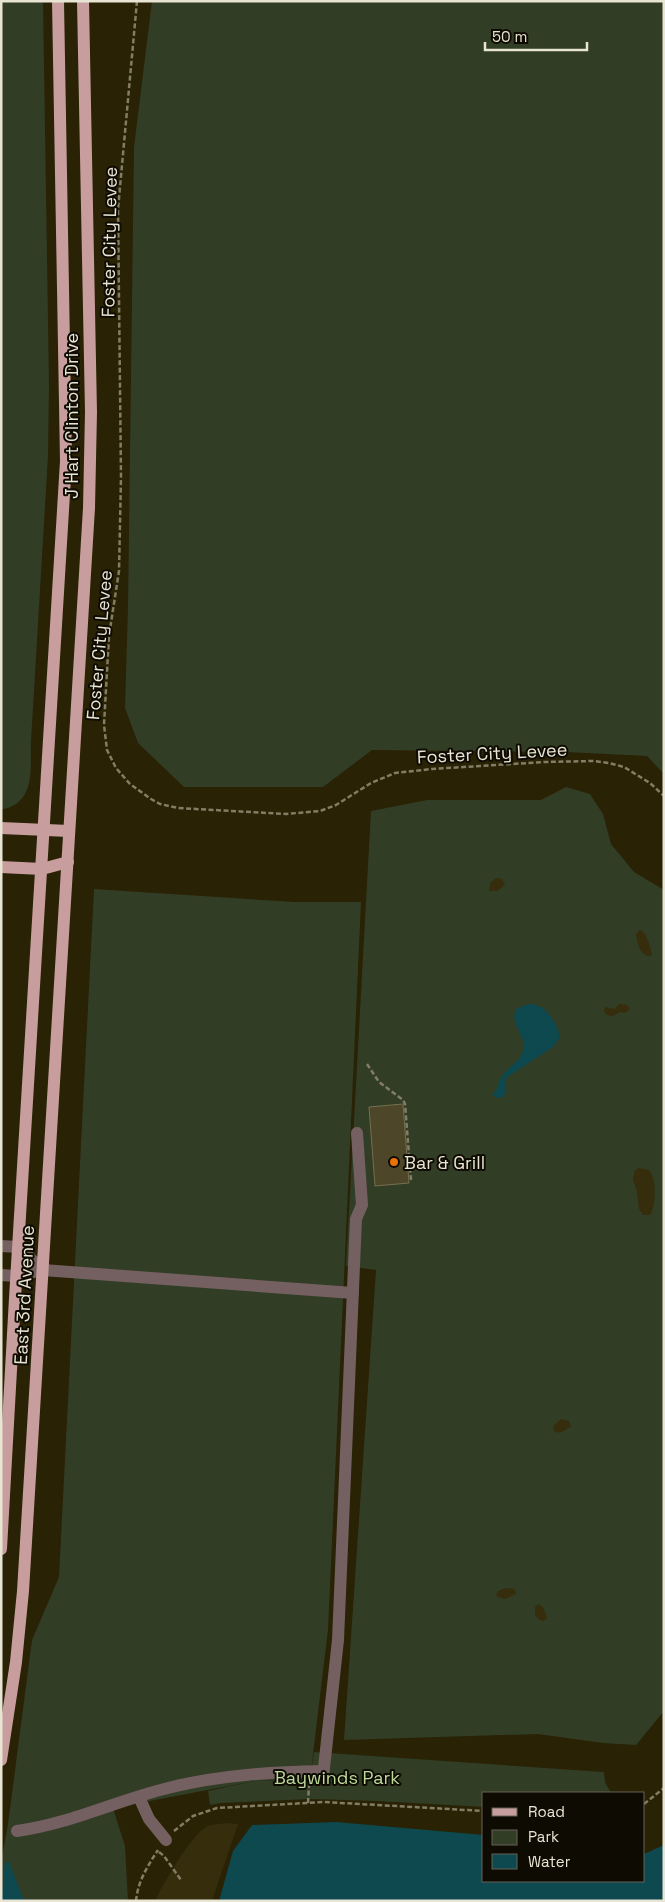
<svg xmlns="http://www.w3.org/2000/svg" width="665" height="1902" font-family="'Space Grotesk',sans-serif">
	<rect width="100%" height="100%" fill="#292204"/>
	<!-- green -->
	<g fill="#323d26">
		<path d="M 1,1 L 43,1 L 49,385 L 48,456 L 31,741 C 30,761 35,791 16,804 C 11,807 7,809 1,809 Z"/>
		<path d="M 152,1 L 664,1 L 664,774 L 647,756 L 567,752 L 372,750 L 323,787 L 184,787 L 138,743 L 125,708 L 128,606 L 134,147 Z"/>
		<path d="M 566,787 L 590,794 L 603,814 L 611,844 L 634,872 L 664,890 L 664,1711 L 636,1745 L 603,1743 L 538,1734 L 344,1740 L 376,1270 L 346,1266 L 371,811 L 427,800 L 541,800 Z"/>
		<path d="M 94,889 L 294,902 L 361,902 L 328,1630 L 310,1779 L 255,1781 L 113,1808 L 125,1846 L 128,1901 L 1,1901 L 1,1863 L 8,1824 L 32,1640 L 59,1577 Z"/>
		<path d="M 314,1752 L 604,1772 L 605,1782 L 611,1793 L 484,1793 L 484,1807 L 377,1801 L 311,1799 L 221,1803 L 210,1805 L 208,1791 L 254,1781 L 310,1779 Z"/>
	</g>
	<!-- sand -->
	<g fill="#352d0b">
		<path d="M 496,878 L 502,879 L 505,885 L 497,891 L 489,891 L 490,883 Z"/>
		<path d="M 640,930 C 647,932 650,947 652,954 L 650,956 C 640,956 637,942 636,934 Z"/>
		<path d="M 619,1004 L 627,1005 L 629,1007 L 629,1010 L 625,1013 L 620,1012 L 613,1016 L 607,1015 L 604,1012 L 605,1007 L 615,1009 Z"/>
		<path d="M 639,1168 L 649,1170 C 657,1178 656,1207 650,1215 L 643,1215 L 639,1209 L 637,1192 L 633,1179 L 635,1170 Z"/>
		<path d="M 561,1419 L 569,1421 L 571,1426 C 566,1430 559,1435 554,1431 L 553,1426 Z"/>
		<path d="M 506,1588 L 515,1589 L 516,1594 L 505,1599 L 498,1597 L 496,1595 L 498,1591 Z"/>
		<path d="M 538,1604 C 544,1606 545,1612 547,1618 L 544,1621 L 539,1620 L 535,1615 L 535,1607 Z"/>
		<path d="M 227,1823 L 238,1824 L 212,1901 L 155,1901 C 163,1884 191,1834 208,1826 C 213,1824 222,1824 227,1823 Z"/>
	</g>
	<!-- water -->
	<g fill="#0d494f">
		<path d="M 528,1004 C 545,1003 557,1022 560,1037 L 553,1047 L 506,1078 L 505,1094 L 502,1098 L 498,1098 L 492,1095 C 498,1090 497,1085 501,1078 C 507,1066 522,1062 524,1047 C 525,1036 508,1020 517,1009 C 519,1007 525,1006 528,1004 Z"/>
		<path d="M 336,1822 L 484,1835 L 484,1881 L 644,1881 L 644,1854 L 664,1845 L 664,1901 L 219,1901 L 233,1851 L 252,1825 Z"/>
		<path d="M 5,1862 L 9,1862 L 24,1901 L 1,1901 Z"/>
	</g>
	<!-- building -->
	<path fill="#4d4628" stroke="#766f50" d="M 403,1104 L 409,1183 L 375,1186 L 369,1107 Z"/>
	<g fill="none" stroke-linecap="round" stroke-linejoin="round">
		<!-- path -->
		<g stroke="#837d65" stroke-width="2.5" stroke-dasharray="5 2.5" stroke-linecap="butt">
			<path d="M 137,1 L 118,209 L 121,477 L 119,571 L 109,636 L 104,725 L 107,750 L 116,768 L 130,784 L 151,799 L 160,804 L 178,808 L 286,814 L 320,811 L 336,805 L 371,783 L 395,773 L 432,769 L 544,762 L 593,761 L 609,763 L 624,767 L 650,783 L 664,796"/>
			<path d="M 367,1064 L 379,1082 L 403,1100 L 405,1104 L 411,1180"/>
			<path d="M 308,1803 L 309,1785"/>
			<path d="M 644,1804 L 664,1788"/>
			<path d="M 174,1831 L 193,1816 L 217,1808 L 324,1802 L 484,1811"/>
			<path d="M 159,1852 L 164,1856 L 181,1880"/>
			<path d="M 136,1901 C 138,1881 147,1867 158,1850"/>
		</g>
		<!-- minor -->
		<g stroke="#746060" stroke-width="12">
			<path d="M 1,1246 L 18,1247 L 43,1270"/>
			<path d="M 1,1275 L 16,1276 L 43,1270 L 353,1293"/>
			<path d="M 323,1777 L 338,1640 L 356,1219 L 362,1205 L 357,1133"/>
			<path d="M 139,1797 L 149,1819 L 166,1840"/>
			<path d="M 17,1831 C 70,1824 120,1799 172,1787 C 222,1775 272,1772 323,1771"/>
		</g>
		<!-- major -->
		<g stroke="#c79e9d" stroke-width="12">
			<path d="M 1,828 L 69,831"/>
			<path d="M 1,867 L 42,869 L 68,862"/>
			<path d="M 1,1549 L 15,1298 L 66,461 L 58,1"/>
			<path d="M 1,1760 L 16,1662 L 23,1591 L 89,508 L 91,412 L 83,1"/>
		</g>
	</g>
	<!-- markers -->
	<circle fill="#e8710a" stroke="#0e0b02" stroke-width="2" cx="394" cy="1162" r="5"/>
	<g text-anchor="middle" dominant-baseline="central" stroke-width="4" stroke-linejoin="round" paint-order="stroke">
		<!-- street labels -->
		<g font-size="18" fill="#e9e5d4" stroke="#0e0b02">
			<text transform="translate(109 242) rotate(-89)">Foster City Levee</text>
			<text transform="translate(71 416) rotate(-90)">J Hart Clinton Drive</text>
			<text transform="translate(99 645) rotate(-85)">Foster City Levee</text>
			<text transform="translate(492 753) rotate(-3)">Foster City Levee</text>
			<text transform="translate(24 1295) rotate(-87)">East 3rd Avenue</text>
		</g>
		<!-- poi labels -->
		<g font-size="18" fill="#e9e5d4" stroke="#0e0b02" text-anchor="start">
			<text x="404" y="1162">Bar &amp; Grill</text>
		</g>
		<!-- park labels -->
		<g font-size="18" fill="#bcd99b" stroke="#0e0b02">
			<text x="337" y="1777">Baywinds Park</text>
		</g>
	</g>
	<!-- border -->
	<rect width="665" height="1902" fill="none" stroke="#e9e5d4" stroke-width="5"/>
	<!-- legend -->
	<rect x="482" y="1792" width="162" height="90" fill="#0e0b02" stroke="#666256"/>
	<rect x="492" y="1808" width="25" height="8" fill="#c79e9d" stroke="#666256"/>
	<text x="528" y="1817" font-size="15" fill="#e9e5d4">Road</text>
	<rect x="492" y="1830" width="25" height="15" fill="#323d26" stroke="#666256"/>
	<text x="528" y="1842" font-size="15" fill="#e9e5d4">Park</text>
	<rect x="492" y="1854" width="25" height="15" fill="#0d494f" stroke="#666256"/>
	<text x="528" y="1867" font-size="15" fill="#e9e5d4">Water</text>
	<!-- scale -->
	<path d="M485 42v8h102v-8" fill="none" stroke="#e9e5d4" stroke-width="2.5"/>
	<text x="492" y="42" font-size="15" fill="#e9e5d4" stroke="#0e0b02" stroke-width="4" paint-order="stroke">50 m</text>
</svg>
